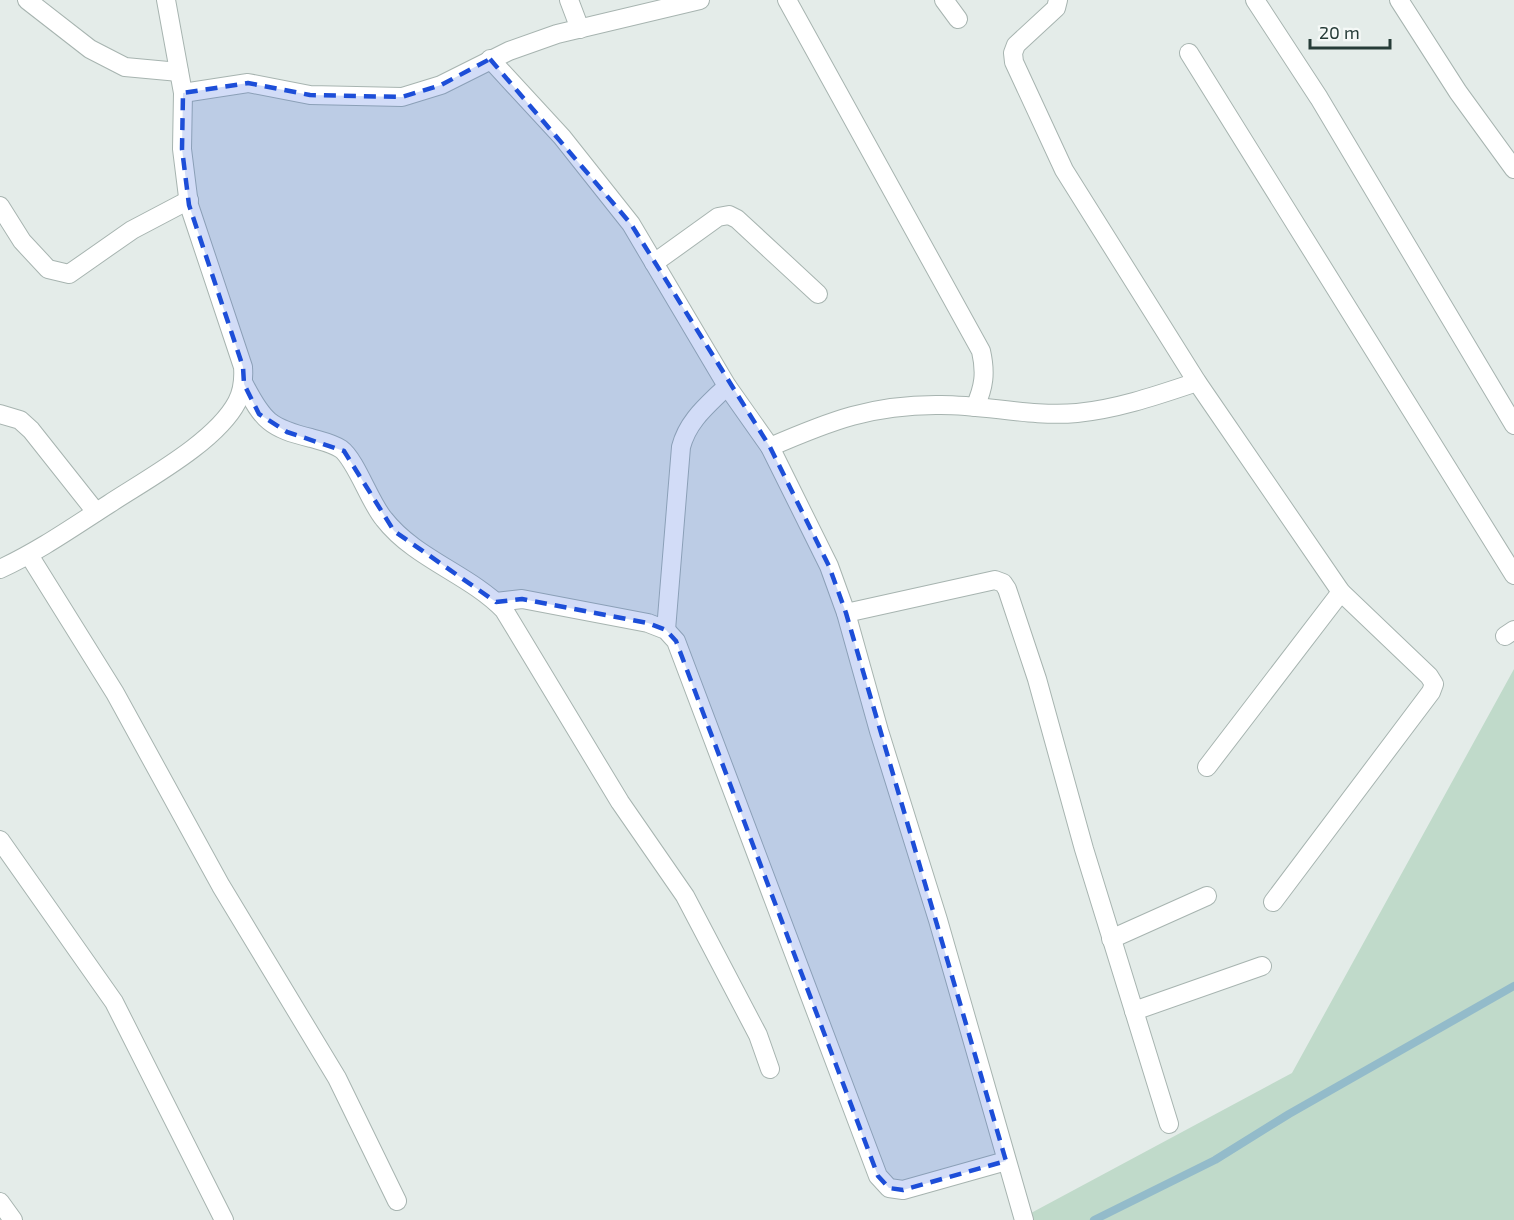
<svg xmlns="http://www.w3.org/2000/svg" width="1514" height="1220" font-family="'Exo 2',sans-serif">
	<rect width="100%" height="100%" fill="#e4ece9"/>
	<!-- green -->
	<path fill="#c0daca" d="M 1514,669 L 1514,1220 L 1018,1220 L 1292,1073 Z"/>
	<g fill="none" stroke-linecap="round" stroke-linejoin="round">
		<!-- stream -->
		<path stroke="#93bbca" stroke-width="8" d="M 1094,1220 L 1215,1160 L 1289,1114 L 1514,986"/>
		<!-- minor casing -->
		<g stroke="#a7b4b0" stroke-width="20">
			<g id="minor">
				<path d="M 27,0 L 90,49 L 125,67 L 179,72"/>
				<path d="M 569,0 L 580,29"/>
				<path d="M 787,0 L 981,351 C 986,373 984,387 975,407"/>
				<path d="M 944,0 L 958,19"/>
				<path d="M 1058,0 L 1056,8 L 1016,45 L 1013,53 L 1014,62 L 1064,170 L 1197,382 L 1341,592 L 1429,676 L 1434,684 L 1431,692 L 1273,902"/>
				<path d="M 1255,0 L 1319,98 L 1514,425"/>
				<path d="M 1399,0 L 1458,92 L 1514,169"/>
				<path d="M 1189,53 L 1514,575"/>
				<path d="M 490,59 L 562,137 L 631,224 L 727,386 L 770,447 L 829,566 L 846,613 L 879,731 L 938,920 L 1024,1220"/>
				<path d="M 183,93 L 248,83 L 310,95 L 402,97 L 441,85 L 509,51 L 557,34 L 700,0"/>
				<path d="M 0,206 L 22,241 L 48,269 L 69,274 L 132,230 L 189,200"/>
				<path d="M 654,263 L 718,217 L 729,215 L 737,219 L 818,294"/>
				<path d="M 244,384 C 263,421 270,428 311,438 C 321,441 332,443 341,449 C 356,460 370,503 384,519 C 415,559 469,574 504,610 L 620,802 L 685,896 L 758,1035 L 770,1069"/>
				<path d="M 0,414 L 20,420 L 31,430 L 96,512"/>
				<path d="M 770,447 C 830,421 873,404 941,405 C 987,405 1031,417 1077,413 C 1118,409 1158,395 1197,382"/>
				<path d="M 29,555 L 115,693 L 221,886 L 337,1078 L 397,1201"/>
				<path d="M 0,569 C 39,551 73,527 109,504 C 147,479 216,442 237,402 C 243,390 244,380 243,367 L 189,205 L 182,149 L 183,93 L 166,0"/>
				<path d="M 496,602 L 522,599 L 648,623 L 666,630 L 676,641 L 878,1176 L 889,1188 L 903,1190 L 1006,1161"/>
				<path d="M 846,613 L 995,580 L 1003,583 L 1007,589 L 1037,679 L 1084,849 L 1169,1124"/>
				<path d="M 666,630 L 681,447 C 688,420 708,405 727,386"/>
				<path d="M 1505,636 L 1514,630"/>
				<path d="M 1207,767 L 1341,592"/>
				<path d="M 0,840 L 114,1002 L 224,1220"/>
				<path d="M 1111,939 L 1207,896"/>
				<path d="M 1134,1011 L 1262,966"/>
				<path d="M 0,1202 L 13,1220"/>
			</g>
		</g>
		<!-- minor -->
		<use href="#minor" stroke="#fff" stroke-width="18"/>
	</g>
	<!-- marked area -->
	<path fill="#1d4ed8" fill-opacity="0.2" stroke="#1d4ed8" stroke-width="4.5" stroke-dasharray="12 8" stroke-linejoin="round" d="M 490,59 L 631,224 L 770,447 L 829,566 L 846,613 L 1006,1161 L 903,1190 L 889,1188 L 878,1176 L 676,641 L 666,630 L 648,623 L 522,599 L 496,602 L 394,531 L 344,451 L 287,432 L 259,414 L 244,384 L 243,367 L 189,205 L 182,149 L 183,93 L 248,83 L 310,95 L 402,97 L 441,85 Z"/>
	<!-- scale -->
	<path d="M1310 39v9h80v-9" fill="none" stroke="#263c38" stroke-width="3"/>
	<text x="1319" y="39" font-size="18" fill="#263c38" stroke="#f5f9f7" stroke-width="4.5" paint-order="stroke">20 m</text>
</svg>
